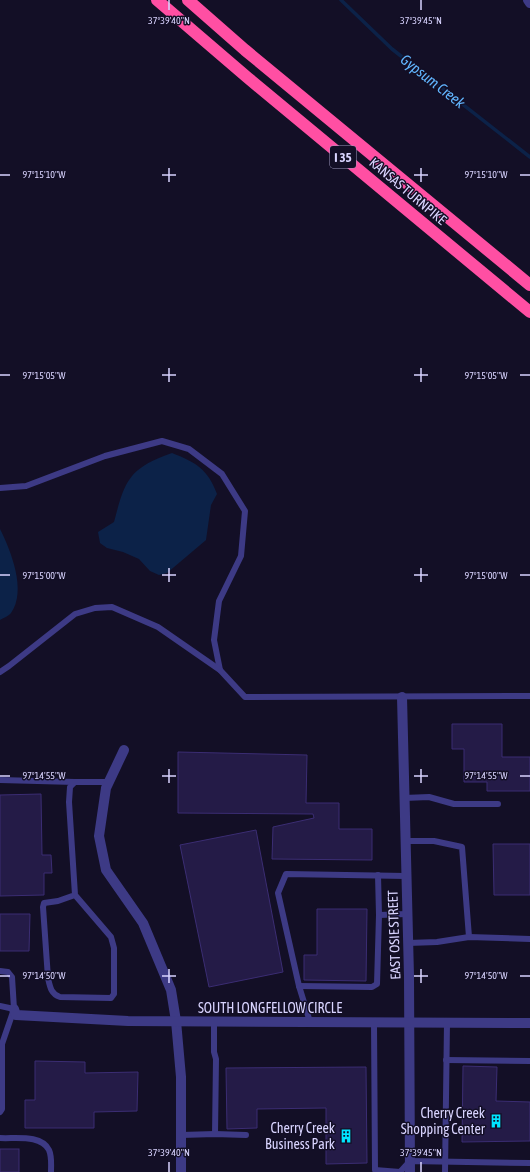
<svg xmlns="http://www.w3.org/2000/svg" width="530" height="1172" font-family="'Asap Condensed',sans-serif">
	<rect width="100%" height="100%" fill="#130f26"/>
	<!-- water -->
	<g fill="#0c2248">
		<path d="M 172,453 C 195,462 208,469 217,494 L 211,505 L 206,540 L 167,573 L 159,575 L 150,571 L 139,559 L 123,552 L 107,548 L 100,543 L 98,532 L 114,522 C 125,480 129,468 172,453 Z"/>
		<path d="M 0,529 C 11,551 27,591 11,613 C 9,616 3,618 0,620 Z"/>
	</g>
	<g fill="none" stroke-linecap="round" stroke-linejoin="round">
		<!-- stream -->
		<path stroke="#0c2248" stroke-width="3.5" d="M 341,0 L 392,49 L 530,157"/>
	</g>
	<!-- building -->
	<g fill="#241b47" stroke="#3b2d73">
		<path d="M 452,724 L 502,724 L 502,757 L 530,757 L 530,791 L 487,791 L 487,782 L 464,782 L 464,749 L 452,749 Z"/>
		<path d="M 178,752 L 307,755 L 306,803 L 339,803 L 339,829 L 372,829 L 372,860 L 272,859 L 273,827 L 314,818 L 313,814 L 178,813 Z"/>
		<path d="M 41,794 L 42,855 L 51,855 L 52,873 L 44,873 L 44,895 L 0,896 L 0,795 Z"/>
		<path d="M 256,830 L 283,972 L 209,987 L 180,845 Z"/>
		<path d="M 493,844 L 530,844 L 530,895 L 494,895 Z"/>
		<path d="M 317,909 L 367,909 L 366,981 L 304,980 L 304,955 L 317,955 Z"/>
		<path d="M 0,914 L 30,914 L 29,951 L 0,951 Z"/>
		<path d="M 35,1061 L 85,1062 L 85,1073 L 138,1072 L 137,1111 L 94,1112 L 94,1128 L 25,1128 L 25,1100 L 35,1100 Z"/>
		<path d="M 463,1066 L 497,1067 L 496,1101 L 530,1102 L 530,1141 L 462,1142 Z"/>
		<path d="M 366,1067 L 367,1163 L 326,1164 L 326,1108 L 257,1109 L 257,1128 L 227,1129 L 226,1068 Z"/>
		<rect x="0" y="1149" width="19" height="23"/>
	</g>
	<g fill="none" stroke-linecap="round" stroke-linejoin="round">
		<!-- lane -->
		<g stroke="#3d3a85" stroke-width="6">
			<path d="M 0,488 L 26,486 L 105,456 L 162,441 L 189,449 L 222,474 L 245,511 L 241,556 L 219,601 L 214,640 L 220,670"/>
			<path d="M 0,672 L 9,666 L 75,614 L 95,608 L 112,607 L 158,627 L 220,670 L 245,697 L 530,696"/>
			<path d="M 0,780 L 75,782"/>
			<path d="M 404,798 L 429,797 L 454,804 L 498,804"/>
			<path d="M 405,841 L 434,841 L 462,847 L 469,937"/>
			<path d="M 75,895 L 58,901 L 44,903 L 43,907 L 48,978 C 50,987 51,994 60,997 L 111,998 L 114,994 L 114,948 L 111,937 L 75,895 L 69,802 L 70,787 L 75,782 L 109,782"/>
			<path d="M 379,915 L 407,914"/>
			<path d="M 408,943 L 437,942 L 469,937 L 530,939"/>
			<path d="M 0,971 L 8,972 L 12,977 L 14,1009 L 2,1044 L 2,1109 L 0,1112"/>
			<path d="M 299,986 L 372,987 L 377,984 L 379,915 L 378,875"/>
			<path d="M 0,1006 L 14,1009"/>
			<path d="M 214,1021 L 214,1052 L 216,1059 L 215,1134"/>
			<path d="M 310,1022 L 299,986 L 278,893 L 286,874 L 406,876"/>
			<path d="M 374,1023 L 375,1170 L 400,1172 L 410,1161 L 530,1163"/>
			<path d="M 446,1060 L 530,1061"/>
			<path d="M 181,1135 L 215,1134 L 246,1135"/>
			<path d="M 0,1138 C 15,1139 41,1134 49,1150 C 52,1157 51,1165 51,1172"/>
			<path d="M 445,1172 L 447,1023"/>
		</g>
		<!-- street -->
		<g stroke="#3d3a85" stroke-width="10">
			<path d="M 528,0 L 530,3"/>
			<path d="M 402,697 L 409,976 L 410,1172"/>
			<path d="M 124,750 L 106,788 L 99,836 L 106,870 L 143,923 L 171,990 L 176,1021 L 181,1077 L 181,1172"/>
			<path d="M 14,1009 L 16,1015 L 128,1021 L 530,1023"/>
		</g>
		<!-- highway -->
		<g stroke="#ff4fa3" stroke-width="12">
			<path d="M 157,0 L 248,78 L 530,312"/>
			<path d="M 188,0 L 245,50 L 530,285"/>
		</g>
	</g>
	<!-- ticks -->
	<path fill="none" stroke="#d9d4ff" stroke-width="1.5" d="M 169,0 L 169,10M 421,0 L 421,10M 169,168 L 169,182M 421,168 L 421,182M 0,175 L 10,175M 162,175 L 176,175M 414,175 L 428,175M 520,175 L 530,175M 169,368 L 169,382M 421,368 L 421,382M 0,375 L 10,375M 162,375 L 176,375M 414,375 L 428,375M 520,375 L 530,375M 169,568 L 169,582M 421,568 L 421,582M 0,575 L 10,575M 162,575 L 176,575M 414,575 L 428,575M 520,575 L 530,575M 169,769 L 169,783M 421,769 L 421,783M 0,776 L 10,776M 162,776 L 176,776M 414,776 L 428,776M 520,776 L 530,776M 169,969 L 169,983M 421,969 L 421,983M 0,976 L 10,976M 162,976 L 176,976M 414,976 L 428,976M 520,976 L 530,976M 169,1162 L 169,1172M 421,1162 L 421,1172"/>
	<!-- icons -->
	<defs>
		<g id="building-bare" transform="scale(1.08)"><path d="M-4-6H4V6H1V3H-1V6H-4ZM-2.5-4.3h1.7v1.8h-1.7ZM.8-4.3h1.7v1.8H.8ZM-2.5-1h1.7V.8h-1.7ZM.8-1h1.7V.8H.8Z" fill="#00e5ff" stroke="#130f26" stroke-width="2.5" paint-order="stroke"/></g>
	</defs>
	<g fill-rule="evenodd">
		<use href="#building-bare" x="496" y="1121"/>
		<use href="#building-bare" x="346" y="1136"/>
	</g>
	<g text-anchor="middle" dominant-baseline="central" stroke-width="3" stroke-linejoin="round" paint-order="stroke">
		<!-- shield labels -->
		<rect fill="#130f26" stroke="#9e99be" stroke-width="1" x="330" y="146" width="26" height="22" rx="3"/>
		<g font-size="13" font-weight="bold" fill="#d9d4ff">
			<text x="343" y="157">I 35</text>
		</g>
		<!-- street labels -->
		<g font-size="14" fill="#d9d4ff" stroke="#130f26">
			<text transform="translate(408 191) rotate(40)">KANSAS TURNPIKE</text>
			<text transform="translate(394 935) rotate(-92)">EAST OSIE STREET</text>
			<text x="270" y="1008">SOUTH LONGFELLOW CIRCLE</text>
		</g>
		<!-- poi labels -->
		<g font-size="14" fill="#d9d4ff" stroke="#130f26" text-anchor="end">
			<text x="485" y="1113">Cherry Creek<tspan x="485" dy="16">Shopping Center</tspan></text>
			<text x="335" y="1128">Cherry Creek<tspan x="335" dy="16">Business Park</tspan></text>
		</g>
		<!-- water labels -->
		<g font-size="15" font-style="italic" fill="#62b6ff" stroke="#130f26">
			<text transform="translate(433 81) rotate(38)">Gypsum Creek</text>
		</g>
	</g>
	<g font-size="10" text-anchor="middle" fill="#d9d4ff" stroke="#130f26" stroke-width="3" stroke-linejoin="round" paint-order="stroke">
		<text x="169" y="24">37°39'40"N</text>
		<text x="421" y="24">37°39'45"N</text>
		<text x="486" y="178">97°15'10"W</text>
		<text x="44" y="178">97°15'10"W</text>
		<text x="44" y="379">97°15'05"W</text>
		<text x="486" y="379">97°15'05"W</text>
		<text x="486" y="579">97°15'00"W</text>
		<text x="44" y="579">97°15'00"W</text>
		<text x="486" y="779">97°14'55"W</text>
		<text x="44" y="779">97°14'55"W</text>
		<text x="44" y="979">97°14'50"W</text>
		<text x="486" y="979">97°14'50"W</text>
		<text x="169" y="1156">37°39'40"N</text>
		<text x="421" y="1156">37°39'45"N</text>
	</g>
</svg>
